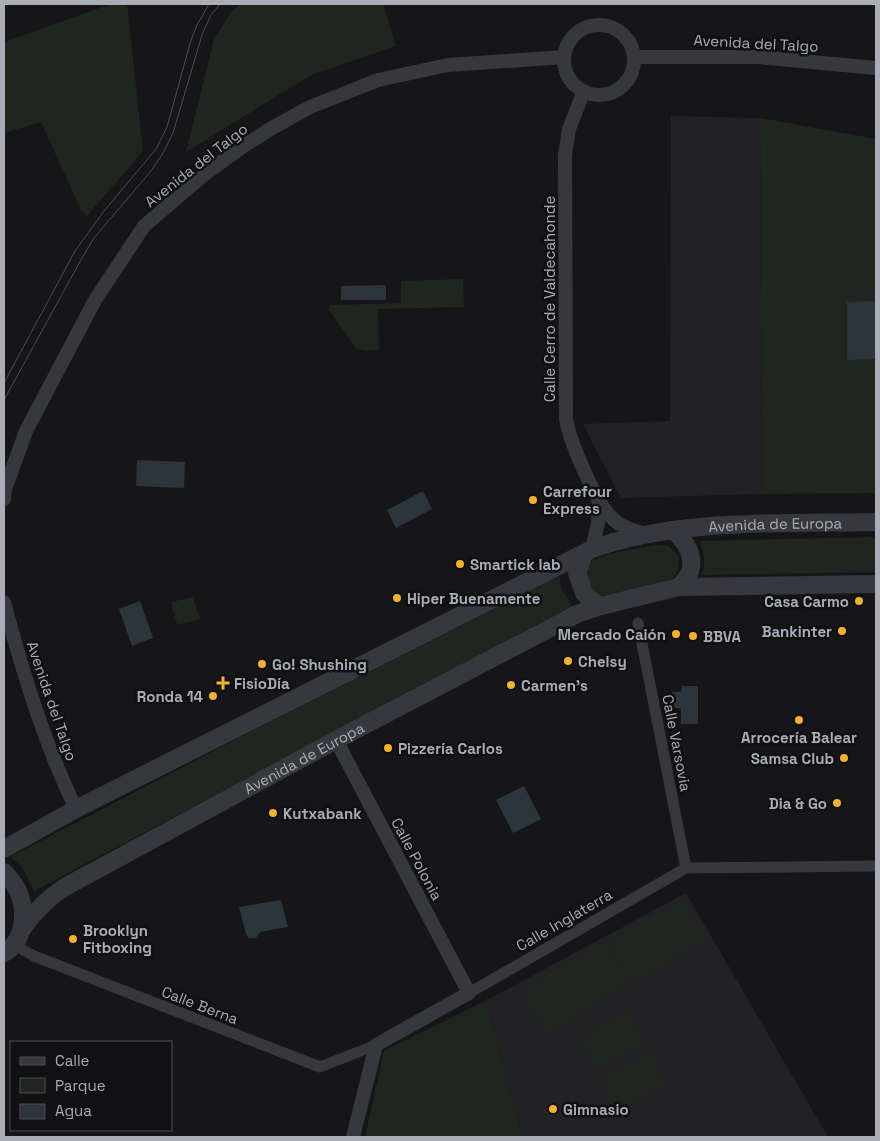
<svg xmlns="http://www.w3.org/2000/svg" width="880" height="1141" font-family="'Space Grotesk',sans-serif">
	<rect width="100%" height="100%" fill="#161618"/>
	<!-- built -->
	<g fill="#222225">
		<path d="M 671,116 L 760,118 L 762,494 L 621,498 L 583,424 L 670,421 Z"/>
		<path d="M 686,893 L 828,1137 L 522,1137 L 487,1000 Z"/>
	</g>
	<!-- green -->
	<g fill="#1e261f">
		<path d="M 111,4 L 127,4 L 143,151 L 87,216 L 81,210 L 41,122 L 4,133 L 4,42 Z"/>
		<path d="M 241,4 L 383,4 L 396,46 L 311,75 L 186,152 L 214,39 L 232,11 Z"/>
		<path d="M 760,118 L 876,139 L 876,493 L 762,494 Z"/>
		<path d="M 463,279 L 464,307 L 378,309 L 379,350 L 365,351 L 356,348 L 329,310 L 331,305 L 401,303 L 401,281 Z"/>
		<path d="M 876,537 L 876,572 L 701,575 C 707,563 704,554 700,541 Z"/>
		<path d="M 658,545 L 669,546 L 679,556 C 679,567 678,574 669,582 L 606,597 L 591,590 C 588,581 583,572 589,564 C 597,553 644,548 658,545 Z"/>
		<path d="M 558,572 L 562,589 L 572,606 L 34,891 L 22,867 L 10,857 Z"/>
		<path d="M 193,597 L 200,619 L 177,625 L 171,602 Z"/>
		<path d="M 683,900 L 706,940 L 631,982 L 608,941 Z"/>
		<path d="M 604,941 L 629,983 L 547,1032 L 522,990 Z"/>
		<path d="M 487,1000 L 522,1137 L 365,1137 L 384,1051 Z"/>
		<path d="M 627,1013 L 644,1043 L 598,1069 L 581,1039 Z"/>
		<path d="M 650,1054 L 666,1085 L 619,1110 L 602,1079 Z"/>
	</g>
	<!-- water -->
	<g fill="#2c353c">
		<path d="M 386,285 L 386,300 L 341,300 L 341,286 Z"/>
		<path d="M 876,301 L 876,359 L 847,360 L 847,302 Z"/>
		<path d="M 137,460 L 185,462 L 184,488 L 136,486 Z"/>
		<path d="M 423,491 L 432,509 L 396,528 L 387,510 Z"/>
		<path d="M 140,601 L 153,638 L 132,646 L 119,609 Z"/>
		<path d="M 682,686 L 698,686 L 698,724 L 681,724 L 681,708 L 673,708 L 672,692 L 681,692 Z"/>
		<path d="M 524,786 L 541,819 L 513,833 L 496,800 Z"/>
		<path d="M 281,900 L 288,927 L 260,932 L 256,938 L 249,938 L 246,934 L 239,907 Z"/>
	</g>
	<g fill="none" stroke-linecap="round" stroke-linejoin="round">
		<!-- pedestrian -->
		<g stroke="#37383d" stroke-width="11">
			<path d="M 638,623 L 686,868"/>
			<path d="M 14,945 L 34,956 L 320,1067 L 376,1045"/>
			<path d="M 469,993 L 686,868 L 876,866"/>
		</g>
		<!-- minor -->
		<g stroke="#37383d" stroke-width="14">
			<circle cx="599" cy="60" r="35"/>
			<path d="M 634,57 L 758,57 L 876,68"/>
			<path d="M 584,91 L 569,129 L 565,155 L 566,419 C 570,442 595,501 611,517 C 620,527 632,530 645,534"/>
			<path d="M 4,499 L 5,489 L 26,431 L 95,300 L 144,226 L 205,174 L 242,147 L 272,128 L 310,107 L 378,80 L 448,65 L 564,57"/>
			<path d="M 592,549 L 598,523 L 599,502"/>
			<path d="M 4,602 C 23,673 44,743 76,809"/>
			<path d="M 336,740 L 469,993 L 376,1045 L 353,1137"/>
		</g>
		<!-- tertiary -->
		<g stroke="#37383d" stroke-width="18">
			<path d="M 674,531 C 686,542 696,557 689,574 C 687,578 682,583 679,587"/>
			<path d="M 584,554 L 577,573 L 584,593 L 591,600 L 601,606"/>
			<path id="s1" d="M 4,849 L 76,809 L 592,549 C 677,518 785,524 876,522"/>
			<path d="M 4,872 C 9,878 15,884 18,891 C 27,912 25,941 4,953"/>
			<path id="s2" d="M 22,929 C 34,912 48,898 65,887 L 336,740 L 577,614 L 601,606 L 679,587 L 876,584"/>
		</g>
		<!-- tram -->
		<g stroke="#4a4c52" stroke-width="1">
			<path d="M 4,383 L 75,251 L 104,211 L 156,149 L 167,127 L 191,40 L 197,25 L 209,4"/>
			<path d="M 4,400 L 82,258 L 94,238 L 151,171 L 163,153 L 173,133 L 202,35 L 211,15 L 220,4"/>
		</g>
	</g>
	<!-- markers -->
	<g fill="#f2b134" stroke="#111113" stroke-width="2">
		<circle cx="533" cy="500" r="5"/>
		<circle cx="460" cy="564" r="5"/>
		<circle cx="397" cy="598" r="5"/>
		<circle cx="859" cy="601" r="5"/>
		<circle cx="842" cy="631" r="5"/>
		<circle cx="676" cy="634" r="5"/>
		<circle cx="693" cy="636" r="5"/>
		<circle cx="568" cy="661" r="5"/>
		<circle cx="262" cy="664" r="5"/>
		<path d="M220.5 675.5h5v5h5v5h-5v5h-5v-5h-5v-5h5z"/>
		<circle cx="511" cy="685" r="5"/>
		<circle cx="213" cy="696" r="5"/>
		<circle cx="799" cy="720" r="5"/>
		<circle cx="388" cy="748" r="5"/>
		<circle cx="844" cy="758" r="5"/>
		<circle cx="837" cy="803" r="5"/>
		<circle cx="273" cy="813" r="5"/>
		<circle cx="73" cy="939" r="5"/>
		<circle cx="553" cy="1109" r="5"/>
	</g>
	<g text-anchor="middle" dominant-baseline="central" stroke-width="5" stroke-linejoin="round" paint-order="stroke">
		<!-- street labels -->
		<g font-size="15" fill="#a8adb8" stroke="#111113">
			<text transform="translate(756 43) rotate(3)">Avenida del Talgo</text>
			<text transform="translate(196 165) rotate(-38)">Avenida del Talgo</text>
			<text transform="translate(549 299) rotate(-90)">Calle Cerro de Valdecahonde</text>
			<text stroke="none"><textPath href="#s1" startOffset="846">Avenida de Europa</textPath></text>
			<text transform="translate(52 701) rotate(71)">Avenida del Talgo</text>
			<text transform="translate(677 743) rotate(79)">Calle Varsovia</text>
			<text stroke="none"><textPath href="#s2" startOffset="332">Avenida de Europa</textPath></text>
			<text transform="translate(417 859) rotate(62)">Calle Polonia</text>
			<text transform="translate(564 920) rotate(-30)">Calle Inglaterra</text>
			<text transform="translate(200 1005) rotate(21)">Calle Berna</text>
		</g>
		<!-- poi labels -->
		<g font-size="15" font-weight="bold" fill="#a8adb8" stroke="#111113" text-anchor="start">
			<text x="543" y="491">Carrefour<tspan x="543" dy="17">Express</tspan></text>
			<text x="470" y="564">Smartick lab</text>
			<text x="407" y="598">Hiper Buenamente</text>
			<text x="849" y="601" text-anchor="end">Casa Carmo</text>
			<text x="832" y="631" text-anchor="end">Bankinter</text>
			<text x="666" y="634" text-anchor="end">Mercado Caión</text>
			<text x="703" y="636">BBVA</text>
			<text x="578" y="661">Chelsy</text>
			<text x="272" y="664">Go! Shushing</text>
			<text x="234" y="683">FisioDía</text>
			<text x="521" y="685">Carmen's</text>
			<text x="203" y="696" text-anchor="end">Ronda 14</text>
			<text x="799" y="737" text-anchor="middle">Arrocería Balear</text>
			<text x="398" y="748">Pizzería Carlos</text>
			<text x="834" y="758" text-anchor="end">Samsa Club</text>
			<text x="827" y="803" text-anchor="end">Dia &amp; Go</text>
			<text x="283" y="813">Kutxabank</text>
			<text x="83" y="930">Brooklyn<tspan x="83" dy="17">Fitboxing</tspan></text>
			<text x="563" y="1109">Gimnasio</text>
		</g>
	</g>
	<!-- border -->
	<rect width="880" height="1141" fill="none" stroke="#a8adb8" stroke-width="10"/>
	<!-- legend -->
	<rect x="10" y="1041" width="162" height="90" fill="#111113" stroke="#4d4f55"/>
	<rect x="20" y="1057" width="25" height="8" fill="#37383d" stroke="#4d4f55"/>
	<text x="55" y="1066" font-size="15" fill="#a8adb8">Calle</text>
	<rect x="20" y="1078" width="25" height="15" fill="#1e261f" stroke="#4d4f55"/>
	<text x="55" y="1091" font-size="15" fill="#a8adb8">Parque</text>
	<rect x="20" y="1104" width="25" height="15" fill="#2c353c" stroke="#4d4f55"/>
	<text x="55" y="1116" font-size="15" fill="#a8adb8">Agua</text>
</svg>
